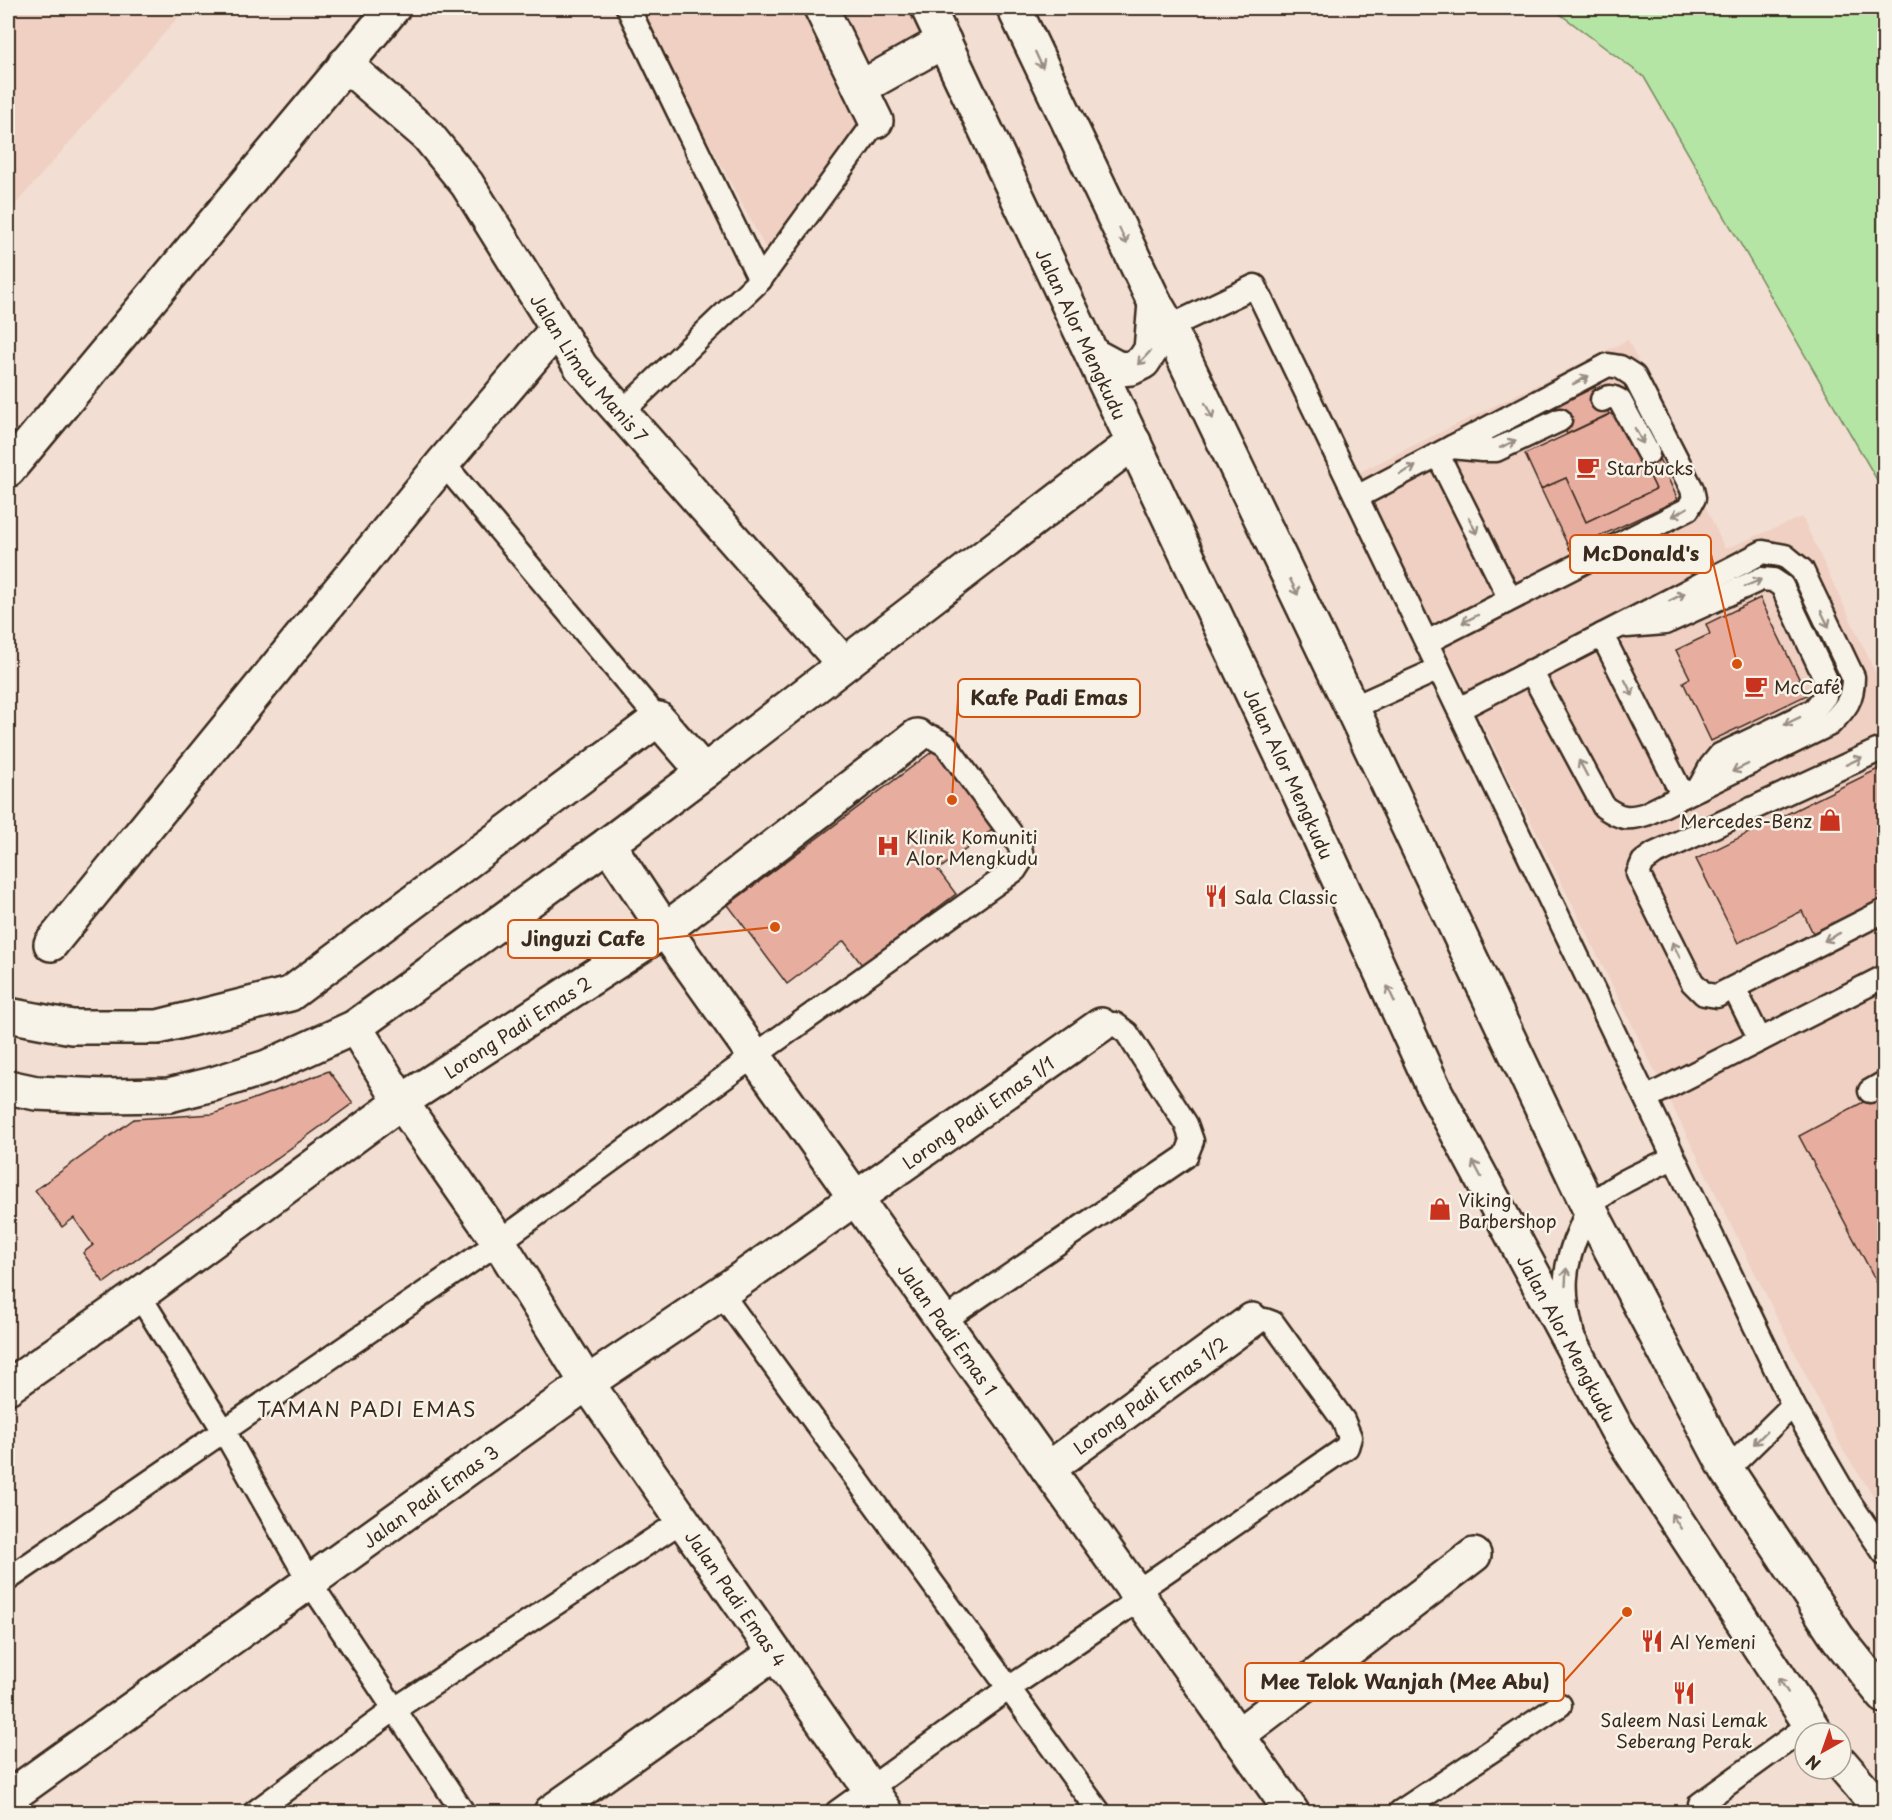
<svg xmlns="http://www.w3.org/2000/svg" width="1892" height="1820" font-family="'Playpen Sans',sans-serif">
	<rect width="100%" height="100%" fill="#f2ded2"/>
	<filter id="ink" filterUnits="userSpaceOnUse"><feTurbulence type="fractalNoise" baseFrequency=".0167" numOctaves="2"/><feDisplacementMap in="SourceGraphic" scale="12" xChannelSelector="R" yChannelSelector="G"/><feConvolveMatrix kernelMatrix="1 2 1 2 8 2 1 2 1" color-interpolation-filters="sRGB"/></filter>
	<g filter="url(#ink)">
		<!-- built -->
		<g fill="#efd0c3">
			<path d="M 8,8 L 186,8 L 8,213 Z"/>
			<path d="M 638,8 L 907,8 L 923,42 L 767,251 Z"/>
			<path d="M 1628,340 L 1725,549 L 1802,517 L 1884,691 L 1884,1511 L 1844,1452 L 1358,473 Z"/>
		</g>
		<!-- green -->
		<path fill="#b4e5a4" stroke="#788861" stroke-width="1.5" d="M 1552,8 L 1884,8 L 1884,492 L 1644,77 Z"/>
		<!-- building -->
		<g fill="#e7aea0" stroke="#3b2a1e" stroke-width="1.5">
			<path d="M 1595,387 L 1609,414 L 1567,434 L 1554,407 Z"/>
			<path d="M 1619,410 L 1656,489 L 1586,522 L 1566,478 L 1541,489 L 1525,454 Z"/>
			<path d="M 1655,450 L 1678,500 L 1570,550 L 1541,489 L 1566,478 L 1586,522 L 1656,489 L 1641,457 Z"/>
			<path d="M 1760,598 L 1807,695 L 1711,741 L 1683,682 L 1690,678 L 1676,650 L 1710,634 L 1706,624 Z"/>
			<path d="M 941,745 L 1000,824 L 938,870 L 956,894 L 862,965 L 844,941 L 787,984 L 728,905 Z"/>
			<path d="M 1878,769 L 1884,781 L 1884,899 L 1813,933 L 1802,911 L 1738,943 L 1696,859 Z"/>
			<path d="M 329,1071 L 353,1103 L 104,1283 L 83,1253 L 93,1245 L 74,1218 L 62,1227 L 35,1190 L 134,1119 L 213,1114 Z"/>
			<path d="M 1884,1091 L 1884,1296 L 1799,1136 Z"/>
		</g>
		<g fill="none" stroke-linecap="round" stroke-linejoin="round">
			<!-- service casing -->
			<g stroke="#3b2a1e" stroke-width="27">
				<g id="service">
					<path d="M 628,8 L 760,280"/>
					<path d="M 1169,327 L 1255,286 L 1793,1405 L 1850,1503 L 1884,1553"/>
					<path d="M 1602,400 C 1609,396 1613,396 1620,401 L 1648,453"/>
					<path d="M 621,413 L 760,280 L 876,121"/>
					<path d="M 1452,447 L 1482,450 L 1496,450 L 1560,420"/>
					<path d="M 1438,455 L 1510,599"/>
					<path d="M 443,463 L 658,719"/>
					<path d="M 1357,497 L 1608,365 L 1620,367 L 1634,376 L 1692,489 L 1694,498 L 1688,509 L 1427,642"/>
					<path d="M 1627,626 L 1665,623 L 1761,579 L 1773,580 L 1782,586 L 1827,682 L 1825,696 L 1814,710 L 1720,755 L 1711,766 L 1699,788"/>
					<path d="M 1602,635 L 1683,796"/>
					<path d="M 1352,708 L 1439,669"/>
					<path d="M 1459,709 L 1763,552 L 1785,556 L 1802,570 L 1853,677 C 1853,700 1846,708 1830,724 L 1646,814 C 1627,820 1620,818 1604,807 L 1531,671"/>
					<path d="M 1884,751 L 1877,751 L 1654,854 L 1643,862 L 1638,874 L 1692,982 L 1704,994 L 1717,996 L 1884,911"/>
					<path d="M 1734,988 L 1760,1040"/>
					<path d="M 1870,1091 L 1884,1083"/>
					<path d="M 1646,1098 L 1884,977"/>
					<path d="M 721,1293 L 1099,1812"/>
					<path d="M 139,1295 L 224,1431 L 309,1581 L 463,1812"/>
					<path d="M 943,1321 L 1186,1156 L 1192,1141 L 1186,1124 L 1127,1033 L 1115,1024 L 1101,1025"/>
					<path d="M 1572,1331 C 1562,1291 1563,1265 1580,1228 C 1583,1221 1586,1212 1590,1207 C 1613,1183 1645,1172 1673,1158"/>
					<path d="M 1727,1470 L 1793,1405"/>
					<path d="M 8,1579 L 499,1242 L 754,1056 L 1015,870 L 1022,859 L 1020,846 L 946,745 L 932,737 L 917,736"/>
					<path d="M 1136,1592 L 1347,1447 L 1350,1437 L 1343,1420 L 1273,1323 L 1265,1320 L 1252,1320"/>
					<path d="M 1700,1804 L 1809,1725"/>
					<path d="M 255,1812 L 395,1709 L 683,1520"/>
					<path d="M 837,1812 L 1009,1688 L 1140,1599"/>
					<path d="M 1400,1812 L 1560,1705"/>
				</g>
			</g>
			<!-- minor casing -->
			<g stroke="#3b2a1e" stroke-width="38">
				<g id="minor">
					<path d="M 821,8 L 876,121"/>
					<path id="s1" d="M 345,64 L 428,136 L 467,184 L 581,367 L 844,664"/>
					<path d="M 860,88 L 944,41"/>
					<path d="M 8,470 L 393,8"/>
					<path id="s2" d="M 608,844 L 665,930 L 1292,1812"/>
					<path d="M 51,944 L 443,463 L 557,329"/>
					<path d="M 8,1015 L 72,1027 L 158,1027 L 290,994 L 658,719 L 704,772"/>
					<path id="s3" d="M 355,1027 L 401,1102 L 499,1242 L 587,1383 L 886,1812"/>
					<path d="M 8,1087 L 36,1093 L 104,1096 L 169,1095 L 213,1084 L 267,1067 L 355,1027 L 608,844 L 704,772 L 1134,442"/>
					<path id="s4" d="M 8,1387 L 139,1295 L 401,1102 L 665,930 L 917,736"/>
					<path id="s5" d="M 1048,1469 L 1252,1320"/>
					<path d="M 1237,1736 L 1474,1555"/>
					<path id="s6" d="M 8,1798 L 587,1383 L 721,1293 L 1101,1025"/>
					<path d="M 551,1812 L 775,1653"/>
				</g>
			</g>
			<!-- secondary casing -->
			<g stroke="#3b2a1e" stroke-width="38">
				<g id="secondary">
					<path id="s7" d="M 928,8 L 1297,788 L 1436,1093 L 1617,1430 L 1816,1733"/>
					<path d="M 1014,8 L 1155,303 L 1169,327 L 1352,708 L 1589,1208 L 1727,1470 L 1838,1638 L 1884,1696"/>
					<path d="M 1093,355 L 1119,369 L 1131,368 L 1143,362 L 1151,350 L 1155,303"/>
					<path d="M 1841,1763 L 1883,1812"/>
				</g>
			</g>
			<!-- service -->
			<use href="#service" stroke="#f7f3e8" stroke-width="22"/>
			<!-- minor -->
			<use href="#minor" stroke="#f7f3e8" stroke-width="33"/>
			<!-- secondary -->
			<use href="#secondary" stroke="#f7f3e8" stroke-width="33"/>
		</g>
		<!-- one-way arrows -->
		<defs><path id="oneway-shaft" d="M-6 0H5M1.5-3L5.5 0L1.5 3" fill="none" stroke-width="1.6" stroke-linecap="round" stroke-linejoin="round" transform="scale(1.5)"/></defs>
		<g stroke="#998e83">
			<use href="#oneway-shaft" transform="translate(1039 60) rotate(65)"/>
			<use href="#oneway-shaft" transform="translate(1123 236) rotate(65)"/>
			<use href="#oneway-shaft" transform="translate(1144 358) rotate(133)"/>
			<use href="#oneway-shaft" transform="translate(1581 380) rotate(-27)"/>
			<use href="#oneway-shaft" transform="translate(1209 411) rotate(64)"/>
			<use href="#oneway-shaft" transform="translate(1639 436) rotate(62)"/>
			<use href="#oneway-shaft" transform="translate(1508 444) rotate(-25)"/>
			<use href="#oneway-shaft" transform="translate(1408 470) rotate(-27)"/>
			<use href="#oneway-shaft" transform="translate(1680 512) rotate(149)"/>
			<use href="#oneway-shaft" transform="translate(1473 526) rotate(64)"/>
			<use href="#oneway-shaft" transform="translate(1753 583) rotate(-23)"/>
			<use href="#oneway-shaft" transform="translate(1294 587) rotate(64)"/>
			<use href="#oneway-shaft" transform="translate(1677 597) rotate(-27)"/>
			<use href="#oneway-shaft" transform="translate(1470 619) rotate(153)"/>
			<use href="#oneway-shaft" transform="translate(1825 619) rotate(64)"/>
			<use href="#oneway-shaft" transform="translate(1629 688) rotate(63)"/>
			<use href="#oneway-shaft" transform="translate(1792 721) rotate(154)"/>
			<use href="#oneway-shaft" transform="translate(1854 761) rotate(-25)"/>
			<use href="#oneway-shaft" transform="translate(1583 768) rotate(-118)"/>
			<use href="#oneway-shaft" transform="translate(1740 768) rotate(154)"/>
			<use href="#oneway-shaft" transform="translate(1832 937) rotate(153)"/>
			<use href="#oneway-shaft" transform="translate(1676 950) rotate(-117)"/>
			<use href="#oneway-shaft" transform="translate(1391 994) rotate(-115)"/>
			<use href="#oneway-shaft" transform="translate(1477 1169) rotate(-118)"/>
			<use href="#oneway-shaft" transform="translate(1566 1277) rotate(-87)"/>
			<use href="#oneway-shaft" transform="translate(1760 1438) rotate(135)"/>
			<use href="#oneway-shaft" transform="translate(1676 1521) rotate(-123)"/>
			<use href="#oneway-shaft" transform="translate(1783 1685) rotate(-123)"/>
		</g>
	</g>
	<!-- icons -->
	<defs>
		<g id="cafe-bare" transform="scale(1.8)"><path d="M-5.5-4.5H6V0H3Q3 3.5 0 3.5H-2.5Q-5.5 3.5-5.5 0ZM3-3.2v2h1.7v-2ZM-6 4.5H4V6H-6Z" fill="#c8321e" stroke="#f7f3e8" stroke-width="2.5" paint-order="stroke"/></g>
		<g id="shop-bare" transform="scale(1.8)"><path d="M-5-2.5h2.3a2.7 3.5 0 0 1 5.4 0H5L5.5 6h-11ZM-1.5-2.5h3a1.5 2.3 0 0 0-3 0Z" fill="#c8321e" stroke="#f7f3e8" stroke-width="2.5" paint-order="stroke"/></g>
		<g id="hospital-bare" transform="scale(1.8)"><path d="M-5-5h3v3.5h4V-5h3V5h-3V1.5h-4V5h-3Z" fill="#c8321e" stroke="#f7f3e8" stroke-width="2.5" paint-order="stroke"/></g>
		<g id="restaurant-bare" transform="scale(1.8)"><path d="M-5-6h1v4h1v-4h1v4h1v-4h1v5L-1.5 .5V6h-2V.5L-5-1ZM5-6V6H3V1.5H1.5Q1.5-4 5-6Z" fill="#c8321e" stroke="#f7f3e8" stroke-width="2.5" paint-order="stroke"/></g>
	</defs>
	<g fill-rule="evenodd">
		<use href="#cafe-bare" x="1588" y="467"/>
		<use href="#cafe-bare" x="1756" y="686"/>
		<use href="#shop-bare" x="1830" y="820"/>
		<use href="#hospital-bare" x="888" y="846"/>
		<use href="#restaurant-bare" x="1216" y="896"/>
		<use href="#shop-bare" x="1440" y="1209"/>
		<use href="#restaurant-bare" x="1652" y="1641"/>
		<use href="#restaurant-bare" x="1684" y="1693"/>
	</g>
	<g text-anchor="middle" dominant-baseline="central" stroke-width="5" stroke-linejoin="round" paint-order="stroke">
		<!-- street labels -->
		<g font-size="18" fill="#3b2a1e" stroke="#f7f3e8">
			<text stroke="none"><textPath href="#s7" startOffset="360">Jalan Alor Mengkudu</textPath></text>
			<text stroke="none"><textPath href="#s1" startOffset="393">Jalan Limau Manis 7</textPath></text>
			<text stroke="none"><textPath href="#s7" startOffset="846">Jalan Alor Mengkudu</textPath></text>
			<text stroke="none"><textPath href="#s4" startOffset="624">Lorong Padi Emas 2</textPath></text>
			<text stroke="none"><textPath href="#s6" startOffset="1188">Lorong Padi Emas 1/1</textPath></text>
			<text stroke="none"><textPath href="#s2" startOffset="592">Jalan Padi Emas 1</textPath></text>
			<text stroke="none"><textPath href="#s7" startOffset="1476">Jalan Alor Mengkudu</textPath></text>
			<text stroke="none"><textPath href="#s5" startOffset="126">Lorong Padi Emas 1/2</textPath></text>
			<text stroke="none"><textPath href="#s6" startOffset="519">Jalan Padi Emas 3</textPath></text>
			<text stroke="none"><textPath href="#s3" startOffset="687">Jalan Padi Emas 4</textPath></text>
		</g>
		<!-- poi labels -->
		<g font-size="18" fill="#3b2a1e" stroke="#f7f3e8" text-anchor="start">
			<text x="1606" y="467">Starbucks</text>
			<text x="1774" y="686">McCafé</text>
			<text x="1812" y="820" text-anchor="end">Mercedes-Benz</text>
			<text x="906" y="836">Klinik Komuniti<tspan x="906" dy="21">Alor Mengkudu</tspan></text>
			<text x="1234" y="896">Sala Classic</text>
			<text x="1458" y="1199">Viking<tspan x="1458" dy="21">Barbershop</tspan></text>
			<text x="1670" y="1641">Al Yemeni</text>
			<text x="1684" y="1719" text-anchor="middle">Saleem Nasi Lemak<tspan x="1684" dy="21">Seberang Perak</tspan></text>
		</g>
		<!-- neighbourhood labels -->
		<g font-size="20" letter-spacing="1.5" fill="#3b2a1e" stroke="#f7f3e8">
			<text x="367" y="1409">TAMAN PADI EMAS</text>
		</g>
	</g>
	<!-- callouts -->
	<path fill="none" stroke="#d7540e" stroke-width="2" d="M1737 664L1711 554M952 800L958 698M775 927L658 939M1627 1612L1564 1682"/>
	<g fill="#d7540e" stroke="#f7f3e8" stroke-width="2">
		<circle cx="1737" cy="664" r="6"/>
		<circle cx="952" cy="800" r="6"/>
		<circle cx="775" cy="927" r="6"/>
		<circle cx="1627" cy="1612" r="6"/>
	</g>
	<g fill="#f7f3e8" stroke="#d7540e" stroke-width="2">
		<rect x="1570" y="535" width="141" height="38" rx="6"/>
		<rect x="958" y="679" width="182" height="38" rx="6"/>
		<rect x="508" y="920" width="150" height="38" rx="6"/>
		<rect x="1245" y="1663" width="319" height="38" rx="6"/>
	</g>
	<g font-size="20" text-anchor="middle" font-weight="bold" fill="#3b2a1e">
		<text x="1641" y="561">McDonald's</text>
		<text x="1049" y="705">Kafe Padi Emas</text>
		<text x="583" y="946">Jinguzi Cafe</text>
		<text x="1405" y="1689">Mee Telok Wanjah (Mee Abu)</text>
	</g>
	<!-- margin -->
	<rect width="1892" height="1820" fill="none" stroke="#f7f3e8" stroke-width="30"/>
	<rect x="15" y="15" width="1862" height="1790" fill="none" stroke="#3b2a1e" stroke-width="2" filter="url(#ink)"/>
	<!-- north arrow -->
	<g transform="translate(1823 1751) rotate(220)"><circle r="28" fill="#f7f3e8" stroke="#aca397" stroke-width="1.5"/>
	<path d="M0-4.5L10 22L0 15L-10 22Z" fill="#c8321e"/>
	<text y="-9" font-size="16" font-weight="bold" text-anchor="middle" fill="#3b2a1e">N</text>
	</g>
</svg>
